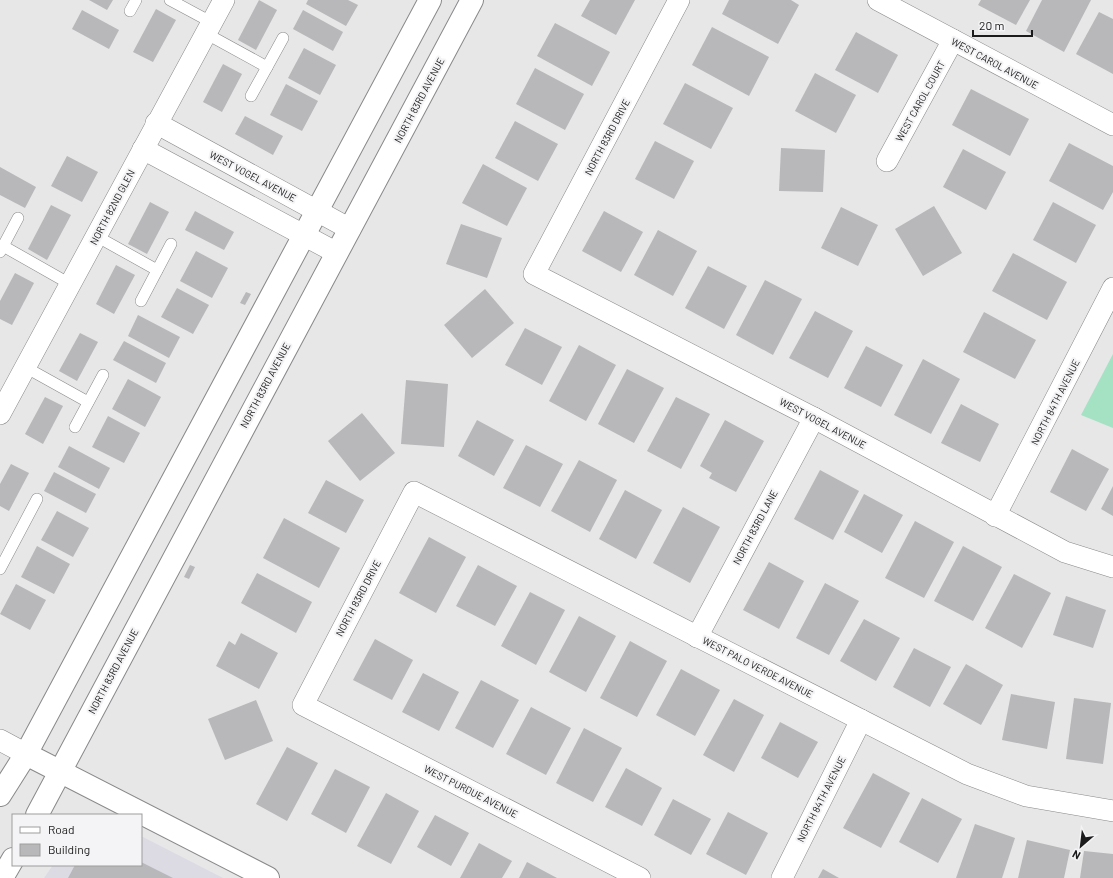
<svg xmlns="http://www.w3.org/2000/svg" width="1113" height="878" font-family="Barlow,sans-serif">
	<rect width="100%" height="100%" fill="#e7e7e8"/>
	<!-- built -->
	<path fill="#dcdbe4" d="M 141,836 L 223,878 L 44,878 L 53,865 L 141,865 Z"/>
	<!-- green -->
	<path fill="#a5e2c4" d="M 1113,354 L 1113,428 L 1081,415 Z"/>
	<!-- building -->
	<g fill="#b8b8ba">
		<path d="M 89,0 L 113,0 L 107,10 Z"/>
		<path d="M 259,0 L 277,10 L 256,50 L 238,40 Z"/>
		<path d="M 308,0 L 348,0 L 358,5 L 346,26 L 306,4 Z"/>
		<path d="M 590,0 L 635,0 L 616,35 L 581,16 Z"/>
		<path d="M 729,0 L 791,0 L 799,5 L 778,44 L 722,14 Z"/>
		<path d="M 981,0 L 1030,0 L 1016,25 L 978,5 Z"/>
		<path d="M 1042,0 L 1091,0 L 1064,52 L 1026,31 Z"/>
		<path d="M 156,9 L 176,20 L 153,62 L 133,52 Z"/>
		<path d="M 82,10 L 119,30 L 109,49 L 72,29 Z"/>
		<path d="M 303,10 L 343,32 L 333,51 L 293,29 Z"/>
		<path d="M 1099,12 L 1113,19 L 1113,74 L 1076,54 Z"/>
		<path d="M 555,23 L 610,52 L 592,86 L 537,56 Z"/>
		<path d="M 712,27 L 769,57 L 749,96 L 692,65 Z"/>
		<path d="M 856,32 L 898,55 L 878,93 L 835,70 Z"/>
		<path d="M 304,48 L 336,65 L 320,95 L 288,78 Z"/>
		<path d="M 223,64 L 242,74 L 222,112 L 203,102 Z"/>
		<path d="M 535,68 L 584,94 L 565,130 L 516,104 Z"/>
		<path d="M 815,73 L 856,95 L 836,133 L 795,111 Z"/>
		<path d="M 685,83 L 733,108 L 711,149 L 663,124 Z"/>
		<path d="M 286,84 L 318,101 L 302,131 L 270,115 Z"/>
		<path d="M 971,89 L 1029,119 L 1010,156 L 952,125 Z"/>
		<path d="M 245,116 L 283,136 L 273,155 L 235,134 Z"/>
		<path d="M 515,121 L 558,144 L 538,181 L 495,158 Z"/>
		<path d="M 655,141 L 694,161 L 674,199 L 635,179 Z"/>
		<path d="M 1069,143 L 1113,166 L 1113,192 L 1103,210 L 1049,181 Z"/>
		<path d="M 781,148 L 825,150 L 823,192 L 779,191 Z"/>
		<path d="M 963,149 L 1006,172 L 986,210 L 943,187 Z"/>
		<path d="M 67,156 L 98,172 L 82,202 L 51,186 Z"/>
		<path d="M 483,164 L 527,188 L 507,226 L 462,203 Z"/>
		<path d="M 0,167 L 36,187 L 25,208 L 0,195 Z"/>
		<path d="M 150,202 L 169,212 L 147,254 L 128,244 Z"/>
		<path d="M 1053,202 L 1096,225 L 1076,263 L 1033,240 Z"/>
		<path d="M 51,205 L 71,215 L 47,260 L 28,249 Z"/>
		<path d="M 934,206 L 962,253 L 923,276 L 895,229 Z"/>
		<path d="M 841,207 L 878,225 L 858,266 L 821,248 Z"/>
		<path d="M 195,211 L 234,232 L 224,250 L 185,230 Z"/>
		<path d="M 604,211 L 643,232 L 621,272 L 582,251 Z"/>
		<path d="M 461,224 L 502,238 L 487,278 L 446,264 Z"/>
		<path d="M 658,230 L 697,251 L 673,296 L 634,275 Z"/>
		<path d="M 196,251 L 228,268 L 212,298 L 180,281 Z"/>
		<path d="M 1013,253 L 1067,282 L 1047,320 L 992,291 Z"/>
		<path d="M 116,265 L 135,275 L 114,314 L 96,304 Z"/>
		<path d="M 708,266 L 747,286 L 724,329 L 685,308 Z"/>
		<path d="M 15,273 L 34,283 L 12,325 L 0,319 L 0,301 Z"/>
		<path d="M 765,280 L 802,299 L 773,355 L 736,335 Z"/>
		<path d="M 177,288 L 209,305 L 193,334 L 161,317 Z"/>
		<path d="M 485,289 L 514,323 L 472,358 L 444,325 Z"/>
		<path d="M 246,292 L 251,294 L 245,305 L 240,303 Z"/>
		<path d="M 815,311 L 853,331 L 828,378 L 789,358 Z"/>
		<path d="M 984,312 L 1036,340 L 1015,379 L 963,352 Z"/>
		<path d="M 138,315 L 180,337 L 169,358 L 128,336 Z"/>
		<path d="M 525,328 L 562,347 L 542,385 L 505,365 Z"/>
		<path d="M 80,333 L 98,342 L 77,381 L 59,371 Z"/>
		<path d="M 124,341 L 166,363 L 156,383 L 113,360 Z"/>
		<path d="M 579,345 L 616,365 L 586,421 L 549,401 Z"/>
		<path d="M 866,346 L 903,365 L 881,407 L 844,388 Z"/>
		<path d="M 923,359 L 960,379 L 931,434 L 894,415 Z"/>
		<path d="M 627,369 L 664,388 L 634,443 L 598,424 Z"/>
		<path d="M 128,379 L 161,397 L 145,427 L 112,409 Z"/>
		<path d="M 406,380 L 448,384 L 444,447 L 401,444 Z"/>
		<path d="M 45,397 L 63,406 L 43,444 L 25,434 Z"/>
		<path d="M 676,397 L 710,414 L 681,469 L 647,451 Z"/>
		<path d="M 961,404 L 999,424 L 980,462 L 941,443 Z"/>
		<path d="M 362,413 L 395,453 L 360,481 L 328,441 Z"/>
		<path d="M 108,416 L 140,433 L 124,463 L 92,447 Z"/>
		<path d="M 477,420 L 514,440 L 494,476 L 458,456 Z"/>
		<path d="M 725,420 L 764,441 L 736,492 L 709,478 L 712,473 L 700,466 Z"/>
		<path d="M 526,445 L 563,464 L 540,507 L 503,488 Z"/>
		<path d="M 69,446 L 110,468 L 99,489 L 58,467 Z"/>
		<path d="M 1072,449 L 1109,469 L 1086,511 L 1050,492 Z"/>
		<path d="M 579,460 L 617,480 L 590,532 L 551,511 Z"/>
		<path d="M 11,464 L 29,473 L 9,511 L 0,506 L 0,484 Z"/>
		<path d="M 820,470 L 859,491 L 833,540 L 794,519 Z"/>
		<path d="M 54,472 L 96,494 L 86,513 L 44,491 Z"/>
		<path d="M 326,480 L 364,500 L 346,533 L 308,513 Z"/>
		<path d="M 1113,486 L 1113,516 L 1101,509 Z"/>
		<path d="M 625,490 L 662,510 L 636,559 L 599,539 Z"/>
		<path d="M 864,494 L 903,515 L 882,553 L 844,532 Z"/>
		<path d="M 683,507 L 720,527 L 690,583 L 653,563 Z"/>
		<path d="M 57,511 L 89,528 L 73,557 L 41,540 Z"/>
		<path d="M 284,518 L 340,548 L 319,588 L 263,558 Z"/>
		<path d="M 915,521 L 954,542 L 924,598 L 885,578 Z"/>
		<path d="M 429,537 L 466,557 L 436,613 L 399,593 Z"/>
		<path d="M 37,546 L 70,564 L 54,594 L 21,577 Z"/>
		<path d="M 963,546 L 1002,567 L 973,621 L 934,601 Z"/>
		<path d="M 769,562 L 804,581 L 779,629 L 743,610 Z"/>
		<path d="M 190,565 L 195,567 L 189,579 L 184,577 Z"/>
		<path d="M 478,565 L 517,586 L 495,626 L 456,606 Z"/>
		<path d="M 257,573 L 312,602 L 296,633 L 241,603 Z"/>
		<path d="M 1014,574 L 1051,593 L 1022,648 L 985,628 Z"/>
		<path d="M 825,583 L 859,601 L 829,655 L 796,638 Z"/>
		<path d="M 16,584 L 46,600 L 30,630 L 0,614 Z"/>
		<path d="M 530,592 L 565,610 L 536,665 L 501,646 Z"/>
		<path d="M 1066,596 L 1106,610 L 1093,648 L 1053,635 Z"/>
		<path d="M 579,616 L 616,636 L 586,692 L 549,672 Z"/>
		<path d="M 864,619 L 900,638 L 876,681 L 840,661 Z"/>
		<path d="M 241,633 L 278,653 L 259,689 L 216,666 L 229,641 L 235,645 Z"/>
		<path d="M 375,639 L 413,660 L 392,700 L 353,680 Z"/>
		<path d="M 630,641 L 667,661 L 637,717 L 600,698 Z"/>
		<path d="M 914,648 L 951,667 L 930,707 L 893,687 Z"/>
		<path d="M 966,664 L 1003,685 L 981,725 L 943,704 Z"/>
		<path d="M 681,669 L 720,690 L 695,736 L 656,715 Z"/>
		<path d="M 423,673 L 459,692 L 439,731 L 402,712 Z"/>
		<path d="M 481,680 L 519,700 L 493,748 L 455,728 Z"/>
		<path d="M 1011,694 L 1055,702 L 1047,749 L 1002,740 Z"/>
		<path d="M 1074,698 L 1111,703 L 1103,764 L 1066,759 Z"/>
		<path d="M 734,699 L 764,715 L 734,772 L 703,755 Z"/>
		<path d="M 256,700 L 273,741 L 225,760 L 208,719 Z"/>
		<path d="M 531,707 L 571,728 L 546,775 L 506,754 Z"/>
		<path d="M 780,722 L 818,742 L 798,778 L 761,758 Z"/>
		<path d="M 584,728 L 622,748 L 593,802 L 556,783 Z"/>
		<path d="M 287,747 L 318,763 L 287,821 L 256,804 Z"/>
		<path d="M 626,768 L 662,788 L 642,826 L 605,807 Z"/>
		<path d="M 335,769 L 370,787 L 346,833 L 311,814 Z"/>
		<path d="M 873,773 L 910,793 L 881,848 L 843,828 Z"/>
		<path d="M 386,793 L 419,811 L 391,864 L 357,846 Z"/>
		<path d="M 922,798 L 962,819 L 938,863 L 899,842 Z"/>
		<path d="M 673,799 L 711,819 L 691,855 L 654,835 Z"/>
		<path d="M 728,812 L 768,833 L 746,875 L 706,854 Z"/>
		<path d="M 435,815 L 469,833 L 451,866 L 417,847 Z"/>
		<path d="M 975,824 L 1015,838 L 1002,878 L 956,878 Z"/>
		<path d="M 1027,840 L 1070,850 L 1064,878 L 1018,878 Z"/>
		<path d="M 479,843 L 512,861 L 502,878 L 460,878 Z"/>
		<path d="M 1084,851 L 1113,854 L 1113,878 L 1080,878 Z"/>
		<path d="M 141,862 L 173,878 L 68,878 L 75,865 L 141,865 Z"/>
		<path d="M 527,862 L 557,878 L 519,878 Z"/>
		<path d="M 823,869 L 839,878 L 818,878 Z"/>
	</g>
	<g fill="none" stroke-linecap="round" stroke-linejoin="round">
		<!-- lane casing -->
		<g stroke="#89898b" stroke-width="12">
			<g id="lane">
				<path d="M 170,0 L 211,22"/>
				<path d="M 130,11 L 136,0"/>
				<path d="M 205,33 L 267,67"/>
				<path d="M 251,96 L 283,38"/>
				<path d="M 96,236 L 157,270"/>
				<path d="M 3,246 L 70,284"/>
				<path d="M 0,252 L 18,218"/>
				<path d="M 141,301 L 171,244"/>
				<path d="M 25,367 L 88,402"/>
				<path d="M 75,427 L 103,375"/>
				<path d="M 0,569 L 37,499"/>
			</g>
		</g>
		<!-- street casing -->
		<g stroke="#89898b" stroke-width="22">
			<g id="street">
				<path d="M 679,0 L 534,274 L 814,418 L 1065,552 L 1113,567"/>
				<path d="M 878,0 L 1113,125"/>
				<path d="M 156,123 L 350,229"/>
				<path d="M 143,149 L 337,253"/>
				<path d="M 887,161 L 953,40"/>
				<path d="M 0,414 L 224,0"/>
				<path d="M 995,516 L 1113,288"/>
				<path d="M 697,637 L 814,418"/>
				<path d="M 0,740 L 26,754"/>
				<path d="M 640,878 L 303,705 L 414,492 L 967,774 L 1026,796 L 1113,811"/>
				<path d="M 782,878 L 861,720"/>
			</g>
		</g>
		<!-- secondary casing -->
		<g stroke="#89898b" stroke-width="24">
			<g id="secondary">
				<path d="M 26,754 L 268,878"/>
				<path d="M 0,795 L 26,754 L 430,0"/>
				<path d="M 37,815 L 472,0"/>
				<path d="M 2,878 L 13,859"/>
			</g>
		</g>
		<!-- lane -->
		<use href="#lane" stroke="#fff" stroke-width="11"/>
		<!-- street -->
		<use href="#street" stroke="#fff" stroke-width="21"/>
		<!-- secondary -->
		<use href="#secondary" stroke="#fff" stroke-width="22"/>
	</g>
	<g text-anchor="middle" dominant-baseline="central" stroke-width="4" stroke-linejoin="round" paint-order="stroke">
		<!-- street labels -->
		<g font-size="10" fill="#1b1b1b" stroke="#f4f4f6">
			<text transform="translate(995 63) rotate(28)">WEST CAROL AVENUE</text>
			<text transform="translate(419 100) rotate(-62)">NORTH 83RD AVENUE</text>
			<text transform="translate(920 101) rotate(-61)">WEST CAROL COURT</text>
			<text transform="translate(607 137) rotate(-62)">NORTH 83RD DRIVE</text>
			<text transform="translate(253 176) rotate(28)">WEST VOGEL AVENUE</text>
			<text transform="translate(112 207) rotate(-62)">NORTH 82ND GLEN</text>
			<text transform="translate(265 385) rotate(-62)">NORTH 83RD AVENUE</text>
			<text transform="translate(1055 402) rotate(-63)">NORTH 84TH AVENUE</text>
			<text transform="translate(823 423) rotate(28)">WEST VOGEL AVENUE</text>
			<text transform="translate(755 527) rotate(-62)">NORTH 83RD LANE</text>
			<text transform="translate(358 598) rotate(-62)">NORTH 83RD DRIVE</text>
			<text transform="translate(758 667) rotate(27)">WEST PALO VERDE AVENUE</text>
			<text transform="translate(113 671) rotate(-62)">NORTH 83RD AVENUE</text>
			<text transform="translate(471 791) rotate(27)">WEST PURDUE AVENUE</text>
			<text transform="translate(821 799) rotate(-63)">NORTH 84TH AVENUE</text>
		</g>
	</g>
	<!-- legend -->
	<rect x="12" y="814" width="130" height="52" fill="#f4f4f6" stroke="#9d9d9e"/>
	<rect x="20" y="827" width="20" height="6" fill="#ffffff" stroke="#9d9d9e"/>
	<text x="48" y="834" font-size="12" fill="#1b1b1b">Road</text>
	<rect x="20" y="844" width="20" height="12" fill="#b8b8ba" stroke="#9d9d9e"/>
	<text x="48" y="854" font-size="12" fill="#1b1b1b">Building</text>
	<!-- north arrow -->
	<g transform="translate(1081 846) rotate(208)" stroke="#f4f4f6" stroke-width="3" paint-order="stroke">
	<path d="M0-3L7 15L0 10L-7 15Z" fill="#1b1b1b"/>
	<text y="-6" font-size="11" font-weight="bold" text-anchor="middle" fill="#1b1b1b">N</text>
	</g>
	<!-- scale -->
	<path d="M973 30v6h59v-6" fill="none" stroke="#1b1b1b" stroke-width="2"/>
	<text x="979" y="30" font-size="12" fill="#1b1b1b" stroke="#f4f4f6" stroke-width="3" paint-order="stroke">20 m</text>
</svg>
